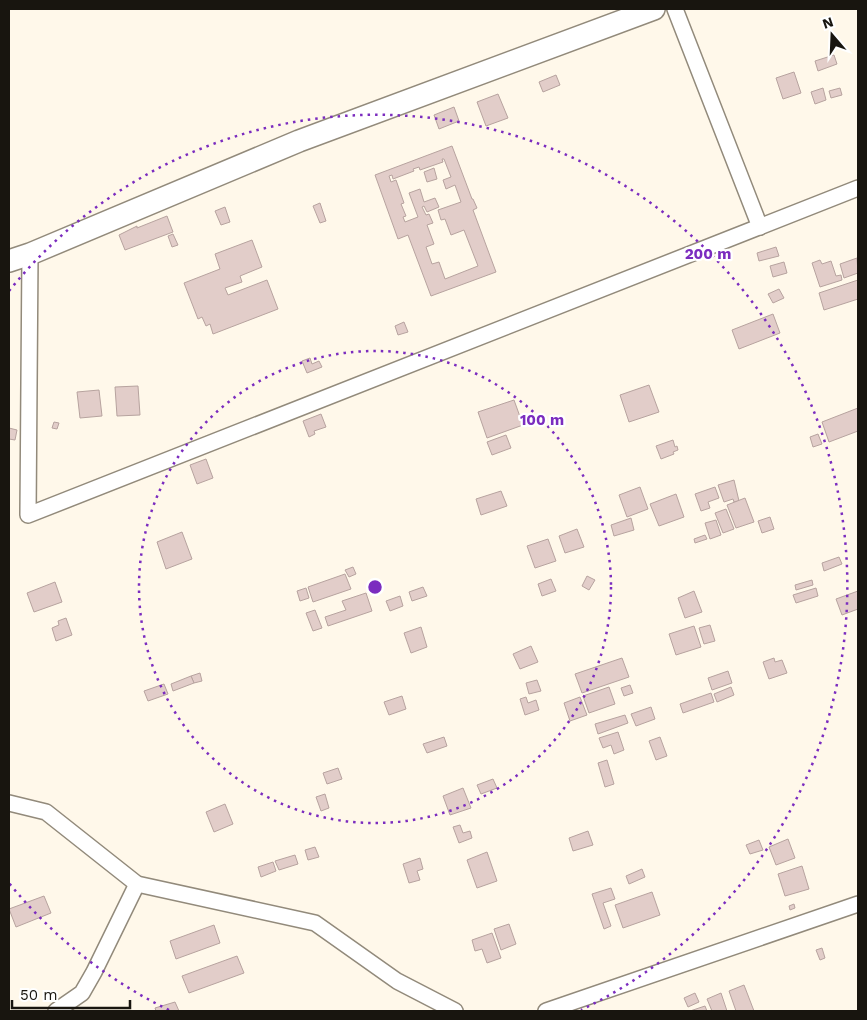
<svg xmlns="http://www.w3.org/2000/svg" width="867" height="1020" font-family="'Work Sans',sans-serif">
	<rect width="100%" height="100%" fill="#fff8ea"/>
	<!-- building -->
	<g fill="#e2cdc9" stroke="#b7a39f" fill-rule="evenodd">
		<path d="M 834,55 L 837,64 L 818,71 L 815,61 Z"/>
		<path d="M 794,72 L 801,93 L 783,99 L 776,78 Z"/>
		<path d="M 556,75 L 560,85 L 543,92 L 539,82 Z"/>
		<path d="M 823,88 L 826,100 L 815,104 L 811,92 Z"/>
		<path d="M 840,88 L 842,95 L 831,98 L 829,91 Z"/>
		<path d="M 498,94 L 508,118 L 486,126 L 477,102 Z"/>
		<path d="M 454,107 L 459,121 L 439,129 L 434,115 Z"/>
		<path d="M 452,146 L 472,199 L 473,199 L 477,208 L 473,210 L 496,272 L 431,296 L 408,235 L 398,239 L 375,175 ZM 442,159 L 444,159 L 451,177 L 443,180 L 446,189 L 455,185 L 461,202 L 438,210 L 441,220 L 445,219 L 451,235 L 464,230 L 478,266 L 445,279 L 439,262 L 432,264 L 426,247 L 434,244 L 427,225 L 433,223 L 429,214 L 426,215 L 422,207 L 424,206 L 427,212 L 439,207 L 435,198 L 424,202 L 420,189 L 409,193 L 418,217 L 405,222 L 403,217 L 406,216 L 401,204 L 404,203 L 396,180 L 391,182 L 389,176 L 392,175 L 393,179 L 414,171 L 413,169 L 419,167 L 420,170 L 443,162 Z"/>
		<path d="M 434,168 L 437,179 L 427,182 L 424,172 Z"/>
		<path d="M 320,203 L 326,221 L 320,223 L 313,206 Z"/>
		<path d="M 225,207 L 230,222 L 221,225 L 215,211 Z"/>
		<path d="M 167,216 L 173,232 L 125,250 L 119,235 L 137,226 L 137,228 Z"/>
		<path d="M 173,234 L 178,245 L 172,247 L 168,236 Z"/>
		<path d="M 252,240 L 262,267 L 240,276 L 242,282 L 225,288 L 228,295 L 267,280 L 278,309 L 213,334 L 210,324 L 206,326 L 202,317 L 198,319 L 184,283 L 220,269 L 215,254 Z"/>
		<path d="M 776,247 L 779,256 L 759,261 L 757,253 Z"/>
		<path d="M 857,258 L 858,273 L 844,278 L 840,264 Z"/>
		<path d="M 820,260 L 822,264 L 831,261 L 836,276 L 841,275 L 842,280 L 820,287 L 812,263 Z"/>
		<path d="M 784,262 L 787,273 L 773,277 L 770,266 Z"/>
		<path d="M 858,280 L 858,299 L 824,310 L 819,293 Z"/>
		<path d="M 779,289 L 784,298 L 773,303 L 768,294 Z"/>
		<path d="M 773,314 L 780,333 L 739,349 L 732,330 Z"/>
		<path d="M 404,322 L 408,332 L 398,335 L 395,326 Z"/>
		<path d="M 310,358 L 312,364 L 319,361 L 322,367 L 307,373 L 302,361 Z"/>
		<path d="M 649,385 L 659,412 L 629,422 L 620,395 Z"/>
		<path d="M 138,386 L 140,415 L 117,416 L 115,387 Z"/>
		<path d="M 99,390 L 102,416 L 80,418 L 77,392 Z"/>
		<path d="M 514,400 L 523,425 L 487,438 L 478,412 Z"/>
		<path d="M 858,408 L 858,431 L 829,442 L 822,422 Z"/>
		<path d="M 321,414 L 326,427 L 314,431 L 315,434 L 309,437 L 303,421 Z"/>
		<path d="M 54,422 L 59,423 L 57,429 L 52,428 Z"/>
		<path d="M 9,428 L 17,430 L 15,440 L 9,439 Z"/>
		<path d="M 818,434 L 822,444 L 813,447 L 810,437 Z"/>
		<path d="M 506,435 L 511,448 L 492,455 L 487,442 Z"/>
		<path d="M 673,440 L 675,447 L 677,446 L 678,450 L 673,452 L 674,454 L 661,459 L 656,446 Z"/>
		<path d="M 206,459 L 213,478 L 197,484 L 190,465 Z"/>
		<path d="M 734,480 L 739,501 L 734,502 L 733,499 L 724,502 L 718,485 Z"/>
		<path d="M 640,487 L 648,509 L 627,517 L 619,495 Z"/>
		<path d="M 715,487 L 719,498 L 708,502 L 710,508 L 701,511 L 695,494 Z"/>
		<path d="M 501,491 L 507,506 L 481,515 L 476,499 Z"/>
		<path d="M 676,494 L 684,517 L 659,526 L 650,504 Z"/>
		<path d="M 745,498 L 754,522 L 736,528 L 727,505 Z"/>
		<path d="M 726,509 L 734,529 L 723,533 L 715,513 Z"/>
		<path d="M 770,517 L 774,529 L 762,533 L 758,521 Z"/>
		<path d="M 631,518 L 634,530 L 614,536 L 611,525 Z"/>
		<path d="M 716,520 L 721,535 L 710,539 L 705,523 Z"/>
		<path d="M 577,529 L 584,547 L 565,553 L 559,536 Z"/>
		<path d="M 182,532 L 192,559 L 166,569 L 157,542 Z"/>
		<path d="M 705,535 L 707,539 L 695,543 L 694,539 Z"/>
		<path d="M 548,539 L 556,561 L 535,568 L 527,546 Z"/>
		<path d="M 839,557 L 842,564 L 824,571 L 822,563 Z"/>
		<path d="M 353,567 L 356,574 L 349,577 L 345,570 Z"/>
		<path d="M 345,574 L 351,589 L 313,602 L 308,587 Z"/>
		<path d="M 587,576 L 595,580 L 589,590 L 582,586 Z"/>
		<path d="M 551,579 L 556,591 L 542,596 L 538,584 Z"/>
		<path d="M 812,580 L 813,585 L 796,590 L 795,585 Z"/>
		<path d="M 55,582 L 62,602 L 34,612 L 27,593 Z"/>
		<path d="M 423,587 L 427,596 L 412,601 L 409,592 Z"/>
		<path d="M 306,588 L 309,598 L 300,601 L 297,591 Z"/>
		<path d="M 816,588 L 818,596 L 796,603 L 793,595 Z"/>
		<path d="M 694,591 L 702,612 L 685,618 L 678,598 Z"/>
		<path d="M 858,591 L 858,609 L 842,615 L 836,599 Z"/>
		<path d="M 366,593 L 372,611 L 328,626 L 325,617 L 346,610 L 342,601 Z"/>
		<path d="M 400,596 L 403,606 L 390,611 L 386,601 Z"/>
		<path d="M 315,610 L 322,628 L 313,631 L 306,613 Z"/>
		<path d="M 66,618 L 72,635 L 56,641 L 52,628 L 59,625 L 58,621 Z"/>
		<path d="M 710,625 L 715,641 L 704,644 L 699,628 Z"/>
		<path d="M 694,626 L 701,647 L 676,655 L 669,634 Z"/>
		<path d="M 421,627 L 427,647 L 411,653 L 404,633 Z"/>
		<path d="M 531,646 L 538,662 L 520,669 L 513,654 Z"/>
		<path d="M 622,658 L 629,677 L 582,693 L 575,674 Z"/>
		<path d="M 774,658 L 775,662 L 782,660 L 787,673 L 769,679 L 763,662 Z"/>
		<path d="M 728,671 L 732,683 L 712,690 L 708,678 Z"/>
		<path d="M 200,673 L 202,681 L 194,683 L 191,676 Z"/>
		<path d="M 191,676 L 194,683 L 173,691 L 171,684 Z"/>
		<path d="M 537,680 L 541,691 L 529,694 L 526,683 Z"/>
		<path d="M 164,684 L 168,694 L 148,701 L 144,691 Z"/>
		<path d="M 630,685 L 633,693 L 624,696 L 621,688 Z"/>
		<path d="M 609,687 L 615,704 L 589,713 L 583,696 Z"/>
		<path d="M 731,687 L 734,695 L 717,702 L 714,694 Z"/>
		<path d="M 711,693 L 714,702 L 683,713 L 680,704 Z"/>
		<path d="M 402,696 L 406,709 L 389,715 L 384,702 Z"/>
		<path d="M 526,697 L 528,703 L 536,700 L 539,710 L 525,715 L 520,699 Z"/>
		<path d="M 580,697 L 587,715 L 570,721 L 564,703 Z"/>
		<path d="M 651,707 L 655,719 L 636,726 L 631,714 Z"/>
		<path d="M 625,715 L 628,723 L 598,734 L 595,724 Z"/>
		<path d="M 618,732 L 624,750 L 614,754 L 611,745 L 603,748 L 599,738 Z"/>
		<path d="M 444,737 L 447,746 L 427,753 L 423,744 Z"/>
		<path d="M 660,737 L 667,756 L 656,760 L 649,741 Z"/>
		<path d="M 607,760 L 614,784 L 605,787 L 598,763 Z"/>
		<path d="M 338,768 L 342,779 L 327,784 L 323,773 Z"/>
		<path d="M 493,779 L 497,788 L 481,794 L 477,785 Z"/>
		<path d="M 463,788 L 471,808 L 450,815 L 443,796 Z"/>
		<path d="M 325,794 L 329,808 L 321,811 L 316,797 Z"/>
		<path d="M 225,804 L 233,824 L 214,832 L 206,812 Z"/>
		<path d="M 460,825 L 463,833 L 470,831 L 472,838 L 459,843 L 453,827 Z"/>
		<path d="M 588,831 L 593,845 L 573,851 L 569,838 Z"/>
		<path d="M 788,839 L 795,858 L 776,865 L 769,847 Z"/>
		<path d="M 759,840 L 763,850 L 750,854 L 746,845 Z"/>
		<path d="M 315,847 L 319,857 L 308,860 L 305,850 Z"/>
		<path d="M 487,852 L 497,881 L 477,888 L 467,860 Z"/>
		<path d="M 295,855 L 298,864 L 279,870 L 275,861 Z"/>
		<path d="M 420,858 L 423,869 L 417,871 L 420,880 L 409,883 L 403,864 Z"/>
		<path d="M 273,862 L 276,871 L 261,877 L 258,867 Z"/>
		<path d="M 802,866 L 809,889 L 785,896 L 778,874 Z"/>
		<path d="M 642,869 L 645,877 L 629,884 L 626,876 Z"/>
		<path d="M 611,888 L 615,899 L 603,903 L 611,926 L 604,929 L 592,894 Z"/>
		<path d="M 652,892 L 660,915 L 623,928 L 615,905 Z"/>
		<path d="M 44,896 L 51,913 L 16,927 L 9,909 Z"/>
		<path d="M 794,904 L 795,908 L 790,910 L 789,906 Z"/>
		<path d="M 509,924 L 516,944 L 501,950 L 494,929 Z"/>
		<path d="M 214,925 L 220,943 L 176,959 L 170,941 Z"/>
		<path d="M 492,933 L 501,958 L 487,963 L 482,949 L 475,951 L 472,940 Z"/>
		<path d="M 822,948 L 825,958 L 820,960 L 816,950 Z"/>
		<path d="M 237,956 L 244,973 L 189,993 L 182,976 Z"/>
		<path d="M 744,985 L 754,1011 L 736,1011 L 729,991 Z"/>
		<path d="M 695,993 L 699,1002 L 688,1007 L 684,998 Z"/>
		<path d="M 721,993 L 727,1011 L 712,1011 L 707,999 Z"/>
		<path d="M 175,1002 L 179,1011 L 156,1011 L 155,1008 Z"/>
		<path d="M 705,1006 L 707,1011 L 690,1011 Z"/>
	</g>
	<g fill="none" stroke-linecap="round" stroke-linejoin="round">
		<!-- minor casing -->
		<g stroke="#928a7b" stroke-width="18">
			<g id="minor">
				<path d="M 675,9 L 760,227"/>
				<path d="M 30,254 L 28,515 L 858,188"/>
				<path d="M 9,803 L 46,812 L 137,884 L 315,923 L 397,981 L 455,1011"/>
				<path d="M 56,1011 L 82,993 L 94,972 L 137,884"/>
				<path d="M 546,1011 L 858,904"/>
			</g>
		</g>
		<!-- secondary casing -->
		<g stroke="#928a7b" stroke-width="24">
			<path id="secondary" d="M 9,261 L 30,254 L 299,141 L 654,9"/>
		</g>
		<!-- minor -->
		<use href="#minor" stroke="#fff" stroke-width="15"/>
		<!-- secondary -->
		<use href="#secondary" stroke="#fff" stroke-width="21"/>
	</g>
	<!-- distance rings -->
	<g fill="none" stroke="#7b2cbf" stroke-width="2.5" stroke-dasharray="2.5 5">
		<circle cx="375" cy="587" r="236"/>
		<path d="M169 1010A471 471 0 0 1 9 883M9 291A471 471 0 1 1 581 1010"/>
	</g>
	<circle cx="375" cy="587" r="8" fill="#7b2cbf" stroke="#fff" stroke-width="2.5"/>
	<g font-size="15" text-anchor="middle" font-weight="bold" fill="#7b2cbf" stroke="#fff" stroke-width="4.5" stroke-linejoin="round" paint-order="stroke">
		<text x="708" y="259">200 m</text>
		<text x="542" y="425">100 m</text>
	</g>
	<!-- border -->
	<rect width="867" height="1020" fill="none" stroke="#18150f" stroke-width="20"/>
	<!-- north arrow -->
	<g transform="translate(832 35) rotate(341)" stroke="#ffffff" stroke-width="4" paint-order="stroke">
	<path d="M0-4L9 19L0 12L-9 19Z" fill="#18150f"/>
	<text y="-8" font-size="14" font-weight="bold" text-anchor="middle" fill="#18150f">N</text>
	</g>
	<!-- scale -->
	<path d="M12 1000v8h118v-8" fill="none" stroke="#18150f" stroke-width="2.5"/>
	<text x="20" y="1000" font-size="15" fill="#18150f" stroke="#ffffff" stroke-width="4" paint-order="stroke">50 m</text>
</svg>
